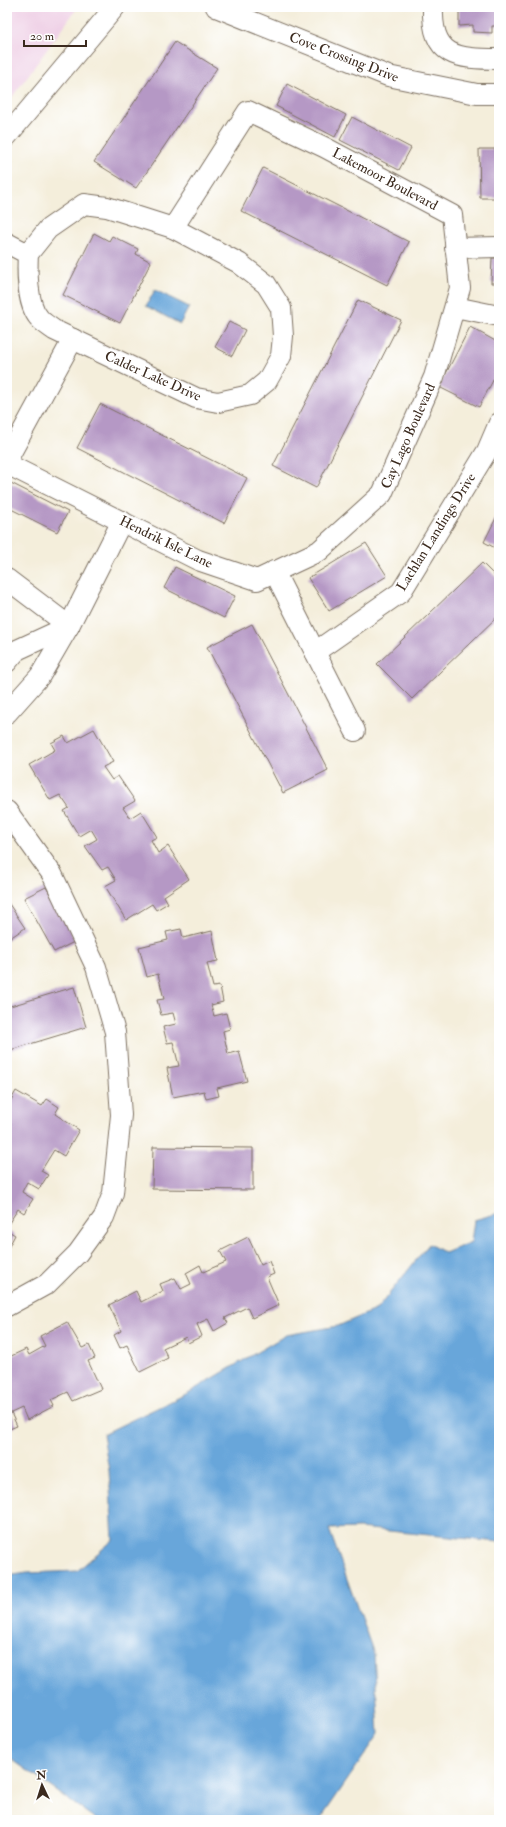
<svg xmlns="http://www.w3.org/2000/svg" width="506" height="1827" font-family="'IM FELL Double Pica',serif">
	<rect width="100%" height="100%" fill="#fff"/>
	<filter id="ink" filterUnits="userSpaceOnUse"><feTurbulence type="fractalNoise" baseFrequency=".025" numOctaves="2"/><feDisplacementMap in="SourceGraphic" scale="8" xChannelSelector="R" yChannelSelector="G"/><feConvolveMatrix kernelMatrix="1 2 1 2 8 2 1 2 1" color-interpolation-filters="sRGB"/></filter>
	<filter id="wash" filterUnits="userSpaceOnUse"><feTurbulence type="fractalNoise" baseFrequency=".012" numOctaves="4" result="noise"/><feDisplacementMap in="SourceGraphic" scale="16" xChannelSelector="R" yChannelSelector="G"/><feGaussianBlur stdDeviation="0.9" result="paint"/><feColorMatrix in="noise" values="0 0 0 0 0 0 0 0 0 0 0 0 0 0 0 0 0 1.4 0 .05"/><feComposite in="paint" operator="in"/></filter>
	<g filter="url(#wash)">
		<rect width="100%" height="100%" fill="#f4eedb"/>
		<!-- built -->
		<path fill="#efd0e6" d="M 7,7 L 78,7 L 7,104 Z"/>
		<!-- water -->
		<g fill="#67a6da" stroke="#51687c">
			<path d="M 155,290 L 189,307 L 180,324 L 146,306 Z"/>
			<path d="M 499,1213 L 499,1542 L 359,1528 L 329,1529 L 374,1654 L 379,1734 L 320,1820 L 97,1820 L 7,1756 L 7,1576 L 27,1573 L 77,1571 L 113,1540 L 109,1471 L 103,1434 L 188,1393 L 286,1335 L 338,1326 L 377,1309 L 429,1244 L 445,1253 L 471,1242 L 474,1220 Z"/>
		</g>
		<g id="blocks">
			<!-- building -->
			<g fill="#b598c5">
				<path d="M 459,7 L 499,7 L 499,26 L 492,26 L 492,33 L 473,32 L 473,25 L 459,26 Z"/>
				<path d="M 175,42 L 217,68 L 136,188 L 94,162 Z"/>
				<path d="M 287,84 L 346,115 L 335,137 L 276,106 Z"/>
				<path d="M 352,117 L 411,148 L 399,170 L 340,140 Z"/>
				<path d="M 479,149 L 499,149 L 499,198 L 480,198 Z"/>
				<path d="M 263,168 L 409,242 L 387,285 L 241,211 Z"/>
				<path d="M 94,233 L 109,241 L 112,236 L 138,249 L 136,254 L 151,262 L 120,323 L 63,295 Z"/>
				<path d="M 492,258 L 499,258 L 499,283 L 491,283 Z"/>
				<path d="M 358,300 L 401,320 L 316,488 L 273,466 Z"/>
				<path d="M 229,322 L 245,330 L 232,356 L 215,347 Z"/>
				<path d="M 470,327 L 499,343 L 499,369 L 479,407 L 439,387 Z"/>
				<path d="M 100,404 L 247,478 L 224,523 L 77,448 Z"/>
				<path d="M 7,481 L 68,512 L 57,532 L 7,507 Z"/>
				<path d="M 499,512 L 499,550 L 484,542 Z"/>
				<path d="M 366,543 L 387,576 L 329,611 L 308,578 Z"/>
				<path d="M 482,563 L 499,580 L 499,615 L 412,699 L 377,664 Z"/>
				<path d="M 175,567 L 235,596 L 224,618 L 164,588 Z"/>
				<path d="M 252,624 L 328,770 L 283,793 L 207,647 Z"/>
				<path d="M 94,729 L 113,762 L 103,767 L 112,780 L 118,776 L 135,801 L 123,808 L 130,818 L 141,811 L 157,837 L 151,840 L 158,853 L 168,846 L 189,879 L 164,896 L 168,903 L 156,910 L 152,904 L 126,920 L 105,886 L 116,880 L 108,867 L 102,870 L 85,846 L 97,839 L 91,829 L 79,836 L 64,811 L 69,808 L 60,795 L 50,800 L 29,765 L 55,750 L 51,743 L 64,736 L 68,743 Z"/>
				<path d="M 46,887 L 76,941 L 54,952 L 24,898 Z"/>
				<path d="M 7,901 L 25,928 L 7,940 Z"/>
				<path d="M 181,929 L 183,938 L 212,931 L 218,961 L 207,963 L 213,987 L 220,986 L 223,1002 L 211,1005 L 214,1016 L 226,1013 L 230,1029 L 223,1031 L 228,1054 L 239,1051 L 247,1081 L 217,1088 L 219,1096 L 206,1099 L 204,1091 L 173,1097 L 167,1068 L 179,1066 L 173,1042 L 167,1043 L 163,1027 L 176,1024 L 173,1013 L 161,1015 L 157,1000 L 164,999 L 158,974 L 147,977 L 139,947 L 168,940 L 166,932 Z"/>
				<path d="M 74,987 L 86,1027 L 7,1051 L 7,1007 Z"/>
				<path d="M 16,1091 L 42,1106 L 47,1099 L 59,1107 L 55,1114 L 79,1130 L 64,1156 L 54,1150 L 41,1171 L 48,1175 L 39,1189 L 27,1182 L 22,1192 L 33,1199 L 24,1213 L 18,1209 L 7,1226 L 7,1130 L 11,1123 L 7,1121 L 7,1107 Z"/>
				<path d="M 153,1147 L 253,1148 L 253,1190 L 152,1189 Z"/>
				<path d="M 7,1230 L 15,1235 L 7,1250 Z"/>
				<path d="M 248,1237 L 261,1265 L 269,1261 L 274,1274 L 267,1277 L 279,1305 L 252,1318 L 247,1307 L 225,1318 L 228,1323 L 214,1331 L 208,1319 L 197,1324 L 202,1336 L 188,1343 L 186,1337 L 163,1348 L 168,1358 L 140,1372 L 127,1345 L 120,1348 L 114,1335 L 121,1331 L 109,1305 L 136,1291 L 141,1302 L 163,1291 L 160,1284 L 175,1278 L 181,1289 L 191,1284 L 186,1273 L 200,1265 L 203,1272 L 226,1262 L 220,1251 Z"/>
				<path d="M 67,1322 L 82,1348 L 89,1345 L 95,1358 L 88,1361 L 101,1389 L 73,1401 L 68,1392 L 51,1400 L 54,1406 L 27,1420 L 22,1408 L 11,1413 L 17,1426 L 7,1430 L 7,1358 L 26,1349 L 29,1355 L 45,1346 L 40,1336 Z"/>
			</g>
		</g>
	</g>
	<g filter="url(#ink)">
		<use href="#blocks" fill-opacity="0" stroke="#7c6f60" stroke-width="1"/>
		<g fill="none" stroke-linecap="round" stroke-linejoin="round">
			<!-- street casing -->
			<g stroke="#7c6f60" stroke-width="22">
				<g id="street">
					<path d="M 216,7 L 388,76 L 477,94 L 499,94"/>
					<path d="M 433,7 C 431,57 457,59 499,59"/>
					<path d="M 7,136 L 115,7"/>
					<path d="M 7,243 L 28,254 C 27,271 27,305 39,318 C 43,323 49,326 54,330 L 196,398 L 218,402 L 250,395 L 267,381 L 281,356 L 283,336 L 281,308 L 266,284 L 239,263 L 173,228 L 107,207 L 84,204 L 48,229 L 28,254"/>
					<path d="M 455,248 L 499,247"/>
					<path d="M 455,307 L 499,316"/>
					<path d="M 7,460 L 73,339"/>
					<path d="M 7,464 L 198,560 L 257,580 L 319,551 L 382,494 L 434,377 L 460,288 L 452,215 L 324,147 L 248,111 L 173,228"/>
					<path d="M 274,571 L 355,731"/>
					<path d="M 7,579 L 69,626"/>
					<path d="M 315,652 L 401,592 L 487,451 L 499,423"/>
					<path d="M 7,662 L 17,650 L 69,626"/>
					<path d="M 7,713 L 40,676 L 69,626 L 122,521"/>
					<path d="M 7,811 L 52,874 L 96,967 L 115,1032 L 121,1115 L 113,1193 L 104,1217 L 78,1253 L 47,1284 L 7,1306"/>
				</g>
			</g>
			<!-- street -->
			<use href="#street" stroke="#fff" stroke-width="20"/>
		</g>
	</g>
	<g text-anchor="middle" dominant-baseline="central" stroke-width="3" stroke-linejoin="round" paint-order="stroke">
		<!-- street labels -->
		<g font-size="14" fill="#3b2a1e" stroke="#fff">
			<text transform="translate(344 57) rotate(21)">Cove Crossing Drive</text>
			<text transform="translate(385 179) rotate(28)">Lakemoor Boulevard</text>
			<text transform="translate(153 376) rotate(24)">Calder Lake Drive</text>
			<text transform="translate(408 436) rotate(-66)">Cay Lago Boulevard</text>
			<text transform="translate(436 532) rotate(-58)">Lachlan Landings Drive</text>
			<text transform="translate(166 542) rotate(26)">Hendrik Isle Lane</text>
		</g>
	</g>
	<!-- margin -->
	<rect width="506" height="1827" fill="none" stroke="#fff" stroke-width="24"/>
	<!-- north arrow -->
	<g transform="translate(42 1785) rotate(356)" stroke="#ffffff" stroke-width="3" paint-order="stroke">
	<path d="M0-3L7 15L0 10L-7 15Z" fill="#3b2a1e"/>
	<text y="-6" font-size="11" font-weight="bold" text-anchor="middle" fill="#3b2a1e">N</text>
	</g>
	<!-- scale -->
	<path d="M24 40v6h62v-6" fill="none" stroke="#3b2a1e" stroke-width="2"/>
	<text x="30" y="40" font-size="12" fill="#3b2a1e" stroke="#ffffff" stroke-width="3" paint-order="stroke">20 m</text>
</svg>
